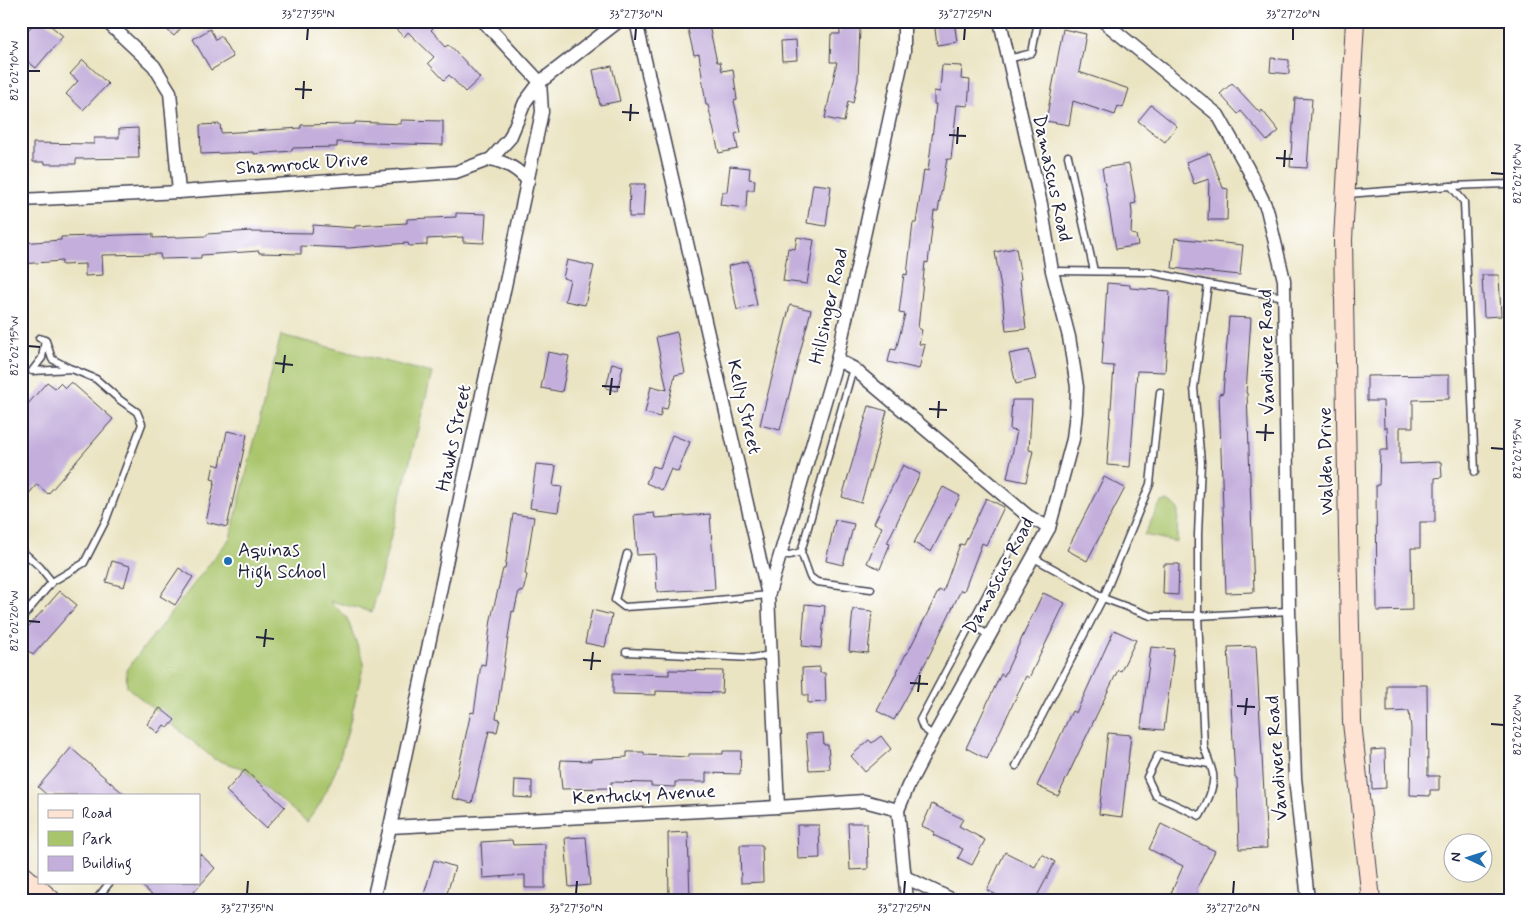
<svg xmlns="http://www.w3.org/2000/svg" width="1531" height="921" font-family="Mynerve,sans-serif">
	<rect width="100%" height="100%" fill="#fff"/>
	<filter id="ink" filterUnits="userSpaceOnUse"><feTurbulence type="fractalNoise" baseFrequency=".02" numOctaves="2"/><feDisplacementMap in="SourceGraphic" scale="10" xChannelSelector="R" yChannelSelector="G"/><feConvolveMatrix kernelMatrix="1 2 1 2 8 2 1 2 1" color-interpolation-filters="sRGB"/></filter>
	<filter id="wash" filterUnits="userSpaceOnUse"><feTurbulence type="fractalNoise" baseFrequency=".0096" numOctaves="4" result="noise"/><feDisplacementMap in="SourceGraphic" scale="20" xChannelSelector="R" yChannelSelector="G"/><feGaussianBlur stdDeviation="1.12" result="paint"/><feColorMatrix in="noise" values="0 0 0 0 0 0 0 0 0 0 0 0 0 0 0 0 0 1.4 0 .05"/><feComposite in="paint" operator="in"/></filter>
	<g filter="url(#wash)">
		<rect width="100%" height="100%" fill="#ebe4c3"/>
		<!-- green -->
		<g fill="#a9c56b" stroke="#667453">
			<path d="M 281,335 L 432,373 L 372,612 L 330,601 L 347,618 L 364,663 L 348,730 L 336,770 L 320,804 L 307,822 L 244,769 L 214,759 L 127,687 L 126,670 L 230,538 Z"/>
			<path d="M 1167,501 L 1173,504 L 1178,509 L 1177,542 L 1144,535 L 1161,502 Z"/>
		</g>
		<g id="blocks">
			<!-- building -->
			<g fill="#c4afdc">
				<path d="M 36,21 L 45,21 L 63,36 L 36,68 L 21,56 L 21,38 Z"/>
				<path d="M 157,21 L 187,21 L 174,36 Z"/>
				<path d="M 387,21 L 426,21 L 433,28 L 431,30 L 446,46 L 449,44 L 480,78 L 465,92 L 449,75 L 444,80 L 428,63 L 434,57 L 408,32 L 404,37 Z"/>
				<path d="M 686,21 L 708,21 L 717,62 L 720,62 L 722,71 L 733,69 L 737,100 L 734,101 L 741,132 L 735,134 L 738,149 L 719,153 L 708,105 L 706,105 L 699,54 L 694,55 Z"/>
				<path d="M 934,21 L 954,21 L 957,42 L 937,45 Z"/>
				<path d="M 840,27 L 860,28 L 858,79 L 853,103 L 848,101 L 844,122 L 825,118 L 837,62 L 830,62 L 831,34 L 840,34 Z"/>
				<path d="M 210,29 L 216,40 L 221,36 L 233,57 L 211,70 L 193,39 Z"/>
				<path d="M 1063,29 L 1086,34 L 1079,72 L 1129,89 L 1123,108 L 1118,106 L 1115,115 L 1073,101 L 1069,125 L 1046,121 Z"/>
				<path d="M 796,40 L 797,60 L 782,61 L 781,41 Z"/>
				<path d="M 1271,58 L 1289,60 L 1289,74 L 1270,72 Z"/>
				<path d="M 83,60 L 108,84 L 83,110 L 66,94 L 78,81 L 70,74 Z"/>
				<path d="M 942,65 L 962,66 L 961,79 L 970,80 L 968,106 L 957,105 L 951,159 L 947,159 L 938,211 L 934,211 L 928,263 L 925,262 L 918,328 L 922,330 L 919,344 L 925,345 L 919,369 L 888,362 L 891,349 L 896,350 L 905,314 L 899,313 L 904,274 L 907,275 L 913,223 L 916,223 L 924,170 L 928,171 L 936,104 L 934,104 L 934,91 L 940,92 Z"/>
				<path d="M 612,66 L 620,101 L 600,105 L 593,70 Z"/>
				<path d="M 1232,83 L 1260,113 L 1262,110 L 1279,131 L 1267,141 L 1241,111 L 1238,114 L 1220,94 Z"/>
				<path d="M 1295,98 L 1312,99 L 1307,168 L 1290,167 Z"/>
				<path d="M 1151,105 L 1177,126 L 1165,142 L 1138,121 Z"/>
				<path d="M 401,120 L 443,121 L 443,145 L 337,142 L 337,147 L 292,148 L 292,151 L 254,154 L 254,152 L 201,154 L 200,125 L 220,124 L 221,133 L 301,128 L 301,125 L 355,124 L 355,122 L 401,124 Z"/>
				<path d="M 138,128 L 139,158 L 76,159 L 76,164 L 45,164 L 45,162 L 33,162 L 33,143 L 94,144 L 94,138 L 119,138 L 119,129 Z"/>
				<path d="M 1210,153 L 1223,188 L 1228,189 L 1227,220 L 1208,220 L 1209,179 L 1194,184 L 1186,162 Z"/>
				<path d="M 1129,164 L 1136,203 L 1131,204 L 1132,213 L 1131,234 L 1136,235 L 1138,245 L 1116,249 L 1102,168 Z"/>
				<path d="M 730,166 L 750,168 L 749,179 L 755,180 L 754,190 L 747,190 L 746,208 L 720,205 L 722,192 L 727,192 Z"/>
				<path d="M 630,184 L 645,184 L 643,217 L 629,217 Z"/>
				<path d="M 813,184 L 831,186 L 826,226 L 807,223 Z"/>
				<path d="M 456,213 L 486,214 L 484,243 L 463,242 L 463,237 L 427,239 L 427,245 L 409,246 L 408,243 L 349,248 L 301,246 L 301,254 L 259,253 L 259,251 L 201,255 L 201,258 L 161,259 L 160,254 L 102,255 L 103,275 L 85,276 L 85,264 L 62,265 L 62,261 L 21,264 L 21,243 L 61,240 L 61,237 L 153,234 L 153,238 L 207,236 L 207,234 L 251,231 L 251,232 L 312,233 L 313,225 L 355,228 L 355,226 L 407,223 L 407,219 L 456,217 Z"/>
				<path d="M 797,237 L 814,240 L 807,284 L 783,281 L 788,248 L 795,249 Z"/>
				<path d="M 1175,238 L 1243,245 L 1240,275 L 1172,268 Z"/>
				<path d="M 1016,248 L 1021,279 L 1020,279 L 1026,329 L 1006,331 L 1003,300 L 995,252 Z"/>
				<path d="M 567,260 L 594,266 L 585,305 L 565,301 L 570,280 L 563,278 Z"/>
				<path d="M 748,261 L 757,305 L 737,310 L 728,266 Z"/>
				<path d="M 1482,275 L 1499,275 L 1501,316 L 1484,317 Z"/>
				<path d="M 1107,283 L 1130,285 L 1130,288 L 1170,291 L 1165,372 L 1137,371 L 1130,467 L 1107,465 L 1114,366 L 1102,365 Z"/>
				<path d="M 790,305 L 811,310 L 780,430 L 760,425 Z"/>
				<path d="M 1229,317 L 1251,318 L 1246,393 L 1247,393 L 1254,592 L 1226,593 L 1219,394 L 1223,393 Z"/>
				<path d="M 677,332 L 685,373 L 675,375 L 667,409 L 662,408 L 660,417 L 645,413 L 651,386 L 667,390 L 656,337 Z"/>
				<path d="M 1029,350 L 1036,379 L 1016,384 L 1009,354 Z"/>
				<path d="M 548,352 L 569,356 L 562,392 L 541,388 Z"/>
				<path d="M 612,363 L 623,366 L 617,391 L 606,388 Z"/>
				<path d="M 1449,375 L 1449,399 L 1413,400 L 1413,427 L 1400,427 L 1400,464 L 1441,462 L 1442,477 L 1435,478 L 1435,522 L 1420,522 L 1420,548 L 1411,548 L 1412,610 L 1377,611 L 1376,485 L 1379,485 L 1380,450 L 1388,450 L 1387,427 L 1384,428 L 1383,401 L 1367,401 L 1367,376 Z"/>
				<path d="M 47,382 L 55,388 L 60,383 L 65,388 L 71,382 L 113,419 L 48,494 L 37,484 L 21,503 L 21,412 Z"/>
				<path d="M 1012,400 L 1032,400 L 1029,450 L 1033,451 L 1026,482 L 1007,478 L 1017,431 L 1010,430 Z"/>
				<path d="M 869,406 L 887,411 L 861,503 L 842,497 Z"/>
				<path d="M 227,431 L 247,435 L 227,527 L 206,522 L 215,480 L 211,479 L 214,464 L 220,466 Z"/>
				<path d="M 672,435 L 690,442 L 678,472 L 671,469 L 662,490 L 646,483 L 653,466 L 660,468 Z"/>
				<path d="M 536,464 L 556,466 L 553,486 L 562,487 L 558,512 L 530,508 Z"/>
				<path d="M 903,465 L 920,474 L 887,543 L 890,544 L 880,569 L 867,563 L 882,527 L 874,523 Z"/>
				<path d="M 1104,477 L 1125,488 L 1087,561 L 1067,550 Z"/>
				<path d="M 943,487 L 960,496 L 931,552 L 914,543 Z"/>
				<path d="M 986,498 L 1004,507 L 986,545 L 982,543 L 964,591 L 961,590 L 929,656 L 894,720 L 877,711 L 906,654 L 907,654 L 939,590 L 943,592 L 960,544 L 964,545 Z"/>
				<path d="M 654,513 L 655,518 L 710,514 L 715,589 L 657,592 L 655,554 L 637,555 L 634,515 Z"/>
				<path d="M 513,514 L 534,517 L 525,574 L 527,575 L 523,592 L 519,591 L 514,612 L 512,611 L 496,718 L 500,719 L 497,732 L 489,731 L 472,803 L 452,798 L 471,712 L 474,713 L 481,664 L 485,665 L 491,619 L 503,569 L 505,569 Z"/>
				<path d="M 835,520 L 854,524 L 843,565 L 826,561 Z"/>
				<path d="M 112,561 L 130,566 L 124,587 L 106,582 Z"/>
				<path d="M 1164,564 L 1179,564 L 1178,595 L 1163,594 Z"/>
				<path d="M 179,568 L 193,577 L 175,605 L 160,596 Z"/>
				<path d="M 60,591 L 77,605 L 33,655 L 21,644 L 21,635 Z"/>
				<path d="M 1043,593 L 1065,603 L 1029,678 L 1026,676 L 987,759 L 966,748 L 1001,674 L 1004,676 Z"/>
				<path d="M 805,604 L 825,606 L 821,648 L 802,646 Z"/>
				<path d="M 853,609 L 872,611 L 868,653 L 849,651 Z"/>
				<path d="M 592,610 L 612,615 L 605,647 L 585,643 Z"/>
				<path d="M 1114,630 L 1136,640 L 1121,671 L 1118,670 L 1058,796 L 1037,786 L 1072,711 L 1076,713 Z"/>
				<path d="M 1256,646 L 1267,848 L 1239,849 L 1237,778 L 1235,778 L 1228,647 Z"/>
				<path d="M 1151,647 L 1174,649 L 1164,730 L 1141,728 Z"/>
				<path d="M 820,667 L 820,673 L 825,673 L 826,702 L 808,703 L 808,695 L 803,695 L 802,668 Z"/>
				<path d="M 669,670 L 723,671 L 722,693 L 656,691 L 656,695 L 613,694 L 613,673 L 669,675 Z"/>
				<path d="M 1387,685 L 1427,685 L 1428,776 L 1439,776 L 1439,790 L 1430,790 L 1430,796 L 1410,795 L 1411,728 L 1409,711 L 1387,712 Z"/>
				<path d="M 160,708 L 175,720 L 168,728 L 164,725 L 158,733 L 147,724 Z"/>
				<path d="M 823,733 L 824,745 L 828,745 L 830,769 L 809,770 L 806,734 Z"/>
				<path d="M 1108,733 L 1131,735 L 1122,817 L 1099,814 Z"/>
				<path d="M 881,736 L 891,749 L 865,772 L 851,756 L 869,740 L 872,743 Z"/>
				<path d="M 71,748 L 125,795 L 47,795 L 38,787 Z"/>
				<path d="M 1385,749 L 1386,788 L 1372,789 L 1371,750 Z"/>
				<path d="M 723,751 L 741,751 L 740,774 L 706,773 L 706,782 L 675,782 L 675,787 L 651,786 L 651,783 L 611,782 L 611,788 L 562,789 L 560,769 L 561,760 L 591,761 L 591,759 L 627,757 L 627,752 L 644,752 L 644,755 L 689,757 L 689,754 L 723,754 Z"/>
				<path d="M 245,770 L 285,807 L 266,828 L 226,791 Z"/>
				<path d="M 515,780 L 532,781 L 532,798 L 514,797 Z"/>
				<path d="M 932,804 L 963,819 L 959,826 L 985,840 L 972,865 L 958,858 L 963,849 L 933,835 L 935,832 L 922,826 Z"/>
				<path d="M 848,823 L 867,823 L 868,869 L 850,870 Z"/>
				<path d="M 1161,824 L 1215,851 L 1196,890 L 1197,891 L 1193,900 L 1168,900 L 1183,866 L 1149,849 Z"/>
				<path d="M 797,825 L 819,825 L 820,858 L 798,859 Z"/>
				<path d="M 688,832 L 690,900 L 669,900 L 668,833 Z"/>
				<path d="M 586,837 L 590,885 L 569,887 L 565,838 Z"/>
				<path d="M 512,840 L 513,845 L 545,844 L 545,888 L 525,888 L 525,875 L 483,878 L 481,842 Z"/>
				<path d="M 740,845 L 762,845 L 763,882 L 741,883 Z"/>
				<path d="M 1005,852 L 1035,867 L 1042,854 L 1055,862 L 1035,900 L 1006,900 L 987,890 Z"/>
				<path d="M 199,853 L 215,868 L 187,900 L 157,900 L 138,882 L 199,882 Z"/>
				<path d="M 434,860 L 455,867 L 445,900 L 429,900 L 423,898 Z"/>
			</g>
		</g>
	</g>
	<g filter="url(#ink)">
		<use href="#blocks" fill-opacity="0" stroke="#403f4f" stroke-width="1"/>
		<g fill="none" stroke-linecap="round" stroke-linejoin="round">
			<!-- lane casing -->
			<g stroke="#403f4f" stroke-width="9">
				<g id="lane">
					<path d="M 1008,59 L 1032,53 L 1038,21"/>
					<path d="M 1068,156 L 1094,271"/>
					<path d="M 1451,186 L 1506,184 L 1510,182"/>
					<path d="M 1347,194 L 1451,186 L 1464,202 L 1475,472"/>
					<path d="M 1052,271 L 1151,272 L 1208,284 L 1285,297"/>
					<path d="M 1208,284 L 1194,388 L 1201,462 L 1198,535 L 1198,616 L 1204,747 C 1207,756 1211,765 1213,774 C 1215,786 1206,806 1200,816 L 1156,796 L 1147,777 L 1158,755 L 1209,764"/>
					<path d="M 46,341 L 52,359 L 71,369"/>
					<path d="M 21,550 L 40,567 L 52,582"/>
					<path d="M 801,552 L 810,577 L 817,582 L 871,589"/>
					<path d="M 627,554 L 615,600 L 624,607 L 688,603 L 768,595"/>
					<path d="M 780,555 L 790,555 L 801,552 L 853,368"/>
					<path d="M 1032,557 L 1089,588 L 1103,598 L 1151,616 L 1198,616 L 1289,611"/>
					<path d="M 21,619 L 52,582 L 84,563 L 106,520 L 142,424 L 137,412 L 120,400 L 96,379 L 72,369 L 32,371 L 42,358 L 45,340 L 39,338"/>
					<path d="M 971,624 L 988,635"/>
					<path d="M 626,652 L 752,658 L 771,655"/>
					<path d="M 934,736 L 923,728 L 920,720 L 1028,516"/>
					<path d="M 1016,766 L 1103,598 L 1150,484 L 1160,392"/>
					<path d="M 96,900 L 110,882"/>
				</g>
			</g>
			<!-- street casing -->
			<g stroke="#403f4f" stroke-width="15">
				<g id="street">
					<path d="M 106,21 L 154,66 L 170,92 L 179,192"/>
					<path d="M 636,21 L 768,595 L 778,807"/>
					<path d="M 1103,21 L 1218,115 L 1248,169 L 1267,209 L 1284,280 L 1289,611 L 1295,778 L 1308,900"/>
					<path d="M 491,159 C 506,163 517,168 528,181"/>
					<path d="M 21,200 L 179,192 L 456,172 L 491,159 L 510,138 L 525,102 L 540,82 L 483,21"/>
					<path d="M 837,360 L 853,368 L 1028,516 L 1049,528"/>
					<path d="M 769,593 L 837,360 L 904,52 L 904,29 L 903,21"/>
					<path d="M 390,827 L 778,807 L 864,801 L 898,810"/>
					<path d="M 905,877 L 953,900"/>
					<path d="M 373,900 L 390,827 L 542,112 L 540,82 L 619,21"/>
					<path d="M 907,900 L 898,810 L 908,786 L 934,736 L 1049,528 L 1073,439 L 1076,412 L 1077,387 L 1069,337 L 1052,271 L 1041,204 L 1000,21"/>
				</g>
			</g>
			<!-- secondary casing -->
			<g stroke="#403f4f" stroke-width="20">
				<g id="secondary">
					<path d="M 1355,21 L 1343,240 L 1348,535 L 1352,722 L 1371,900"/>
					<path d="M 21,873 L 52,900"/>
				</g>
			</g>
			<!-- lane -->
			<use href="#lane" stroke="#fff" stroke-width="6"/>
			<!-- street -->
			<use href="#street" stroke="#fff" stroke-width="12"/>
			<!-- secondary -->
			<use href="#secondary" stroke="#fee3d2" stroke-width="18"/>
		</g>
	</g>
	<!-- ticks -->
	<path fill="none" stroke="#22223b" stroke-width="2" d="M 307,40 L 308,28M 635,40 L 636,28M 964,40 L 965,28M 1293,40 L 1293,28M 28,71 L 40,71M 295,89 L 312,90M 303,99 L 304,81M 622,112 L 639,113M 630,121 L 631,104M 949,135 L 966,136M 957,144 L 958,127M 1276,158 L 1293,159M 1284,167 L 1285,150M 1491,173 L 1504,174M 28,346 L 40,347M 275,363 L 293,365M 283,373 L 285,355M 602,386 L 620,387M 610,395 L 612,378M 929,409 L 947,410M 938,418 L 939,401M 1256,432 L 1274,433M 1265,441 L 1266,424M 1491,448 L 1504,449M 28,621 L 40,622M 256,637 L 274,639M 264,647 L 266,629M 583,660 L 601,661M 591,670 L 593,652M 910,683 L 928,684M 918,692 L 920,675M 1237,706 L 1255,707M 1245,715 L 1247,698M 1491,724 L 1504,725M 247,894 L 248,881M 576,894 L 577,881M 904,894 L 905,881M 1233,894 L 1234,881"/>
	<!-- markers -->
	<circle fill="#1f6fb2" stroke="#fff" stroke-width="2" cx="228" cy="561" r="5"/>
	<g text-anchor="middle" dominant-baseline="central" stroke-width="4" stroke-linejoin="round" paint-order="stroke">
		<!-- street labels -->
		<g font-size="19" fill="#22223b" stroke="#fff">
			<text transform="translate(302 164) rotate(-4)">Shamrock Drive</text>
			<text transform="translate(1052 178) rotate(78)">Damascus Road</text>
			<text transform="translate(829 306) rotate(-77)">Hillsinger Road</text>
			<text transform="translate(1267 352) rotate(-91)">Vandivere Road</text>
			<text transform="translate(744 407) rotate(77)">Kelly Street</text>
			<text transform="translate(454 438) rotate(-78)">Hawks Street</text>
			<text transform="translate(1326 461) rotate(-91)">Walden Drive</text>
			<text transform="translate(999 576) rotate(-62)">Damascus Road</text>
			<text transform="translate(1277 758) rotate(-94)">Vandivere Road</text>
			<text transform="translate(644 795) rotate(-3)">Kentucky Avenue</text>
		</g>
		<!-- poi labels -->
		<g font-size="19" fill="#22223b" stroke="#fff" text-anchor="start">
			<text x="238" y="550">Aquinas<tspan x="238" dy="22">High School</tspan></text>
		</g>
	</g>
	<!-- margin -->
	<rect width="1531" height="921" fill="none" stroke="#fff" stroke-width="55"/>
	<!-- legend -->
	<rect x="38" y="794" width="162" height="90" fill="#ffffff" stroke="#a7a7b1"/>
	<rect x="48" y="810" width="25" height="8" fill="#fee3d2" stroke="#a7a7b1"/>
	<text x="82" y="818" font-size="15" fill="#22223b">Road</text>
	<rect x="48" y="831" width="25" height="15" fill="#a9c56b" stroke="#a7a7b1"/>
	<text x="82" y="844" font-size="15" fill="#22223b">Park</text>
	<rect x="48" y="856" width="25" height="15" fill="#c4afdc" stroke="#a7a7b1"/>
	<text x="82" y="868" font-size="15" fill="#22223b">Building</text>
	<!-- north arrow -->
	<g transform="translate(1468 858) rotate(274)"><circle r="24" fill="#ffffff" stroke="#a7a7b1"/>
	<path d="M0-4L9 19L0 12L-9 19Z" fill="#1f6fb2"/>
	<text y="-8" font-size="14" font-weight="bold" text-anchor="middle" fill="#22223b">N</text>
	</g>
	<rect x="28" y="28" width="1476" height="866" fill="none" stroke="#22223b" stroke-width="2"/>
	<g font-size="12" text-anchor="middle" fill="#22223b">
		<text x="308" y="18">33°27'35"N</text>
		<text x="636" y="18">33°27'30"N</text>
		<text x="965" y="18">33°27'25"N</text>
		<text x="1293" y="18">33°27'20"N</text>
		<text transform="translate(14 71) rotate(-90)" y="4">82°02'10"W</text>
		<text transform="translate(1517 174) rotate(-90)" y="4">82°02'10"W</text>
		<text transform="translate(14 346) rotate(-90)" y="4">82°02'15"W</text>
		<text transform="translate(1517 449) rotate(-90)" y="4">82°02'15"W</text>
		<text transform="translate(14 621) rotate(-90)" y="4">82°02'20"W</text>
		<text transform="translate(1517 725) rotate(-90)" y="4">82°02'20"W</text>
		<text x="247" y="912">33°27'35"N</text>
		<text x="576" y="912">33°27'30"N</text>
		<text x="904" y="912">33°27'25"N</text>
		<text x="1233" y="912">33°27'20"N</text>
	</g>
</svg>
